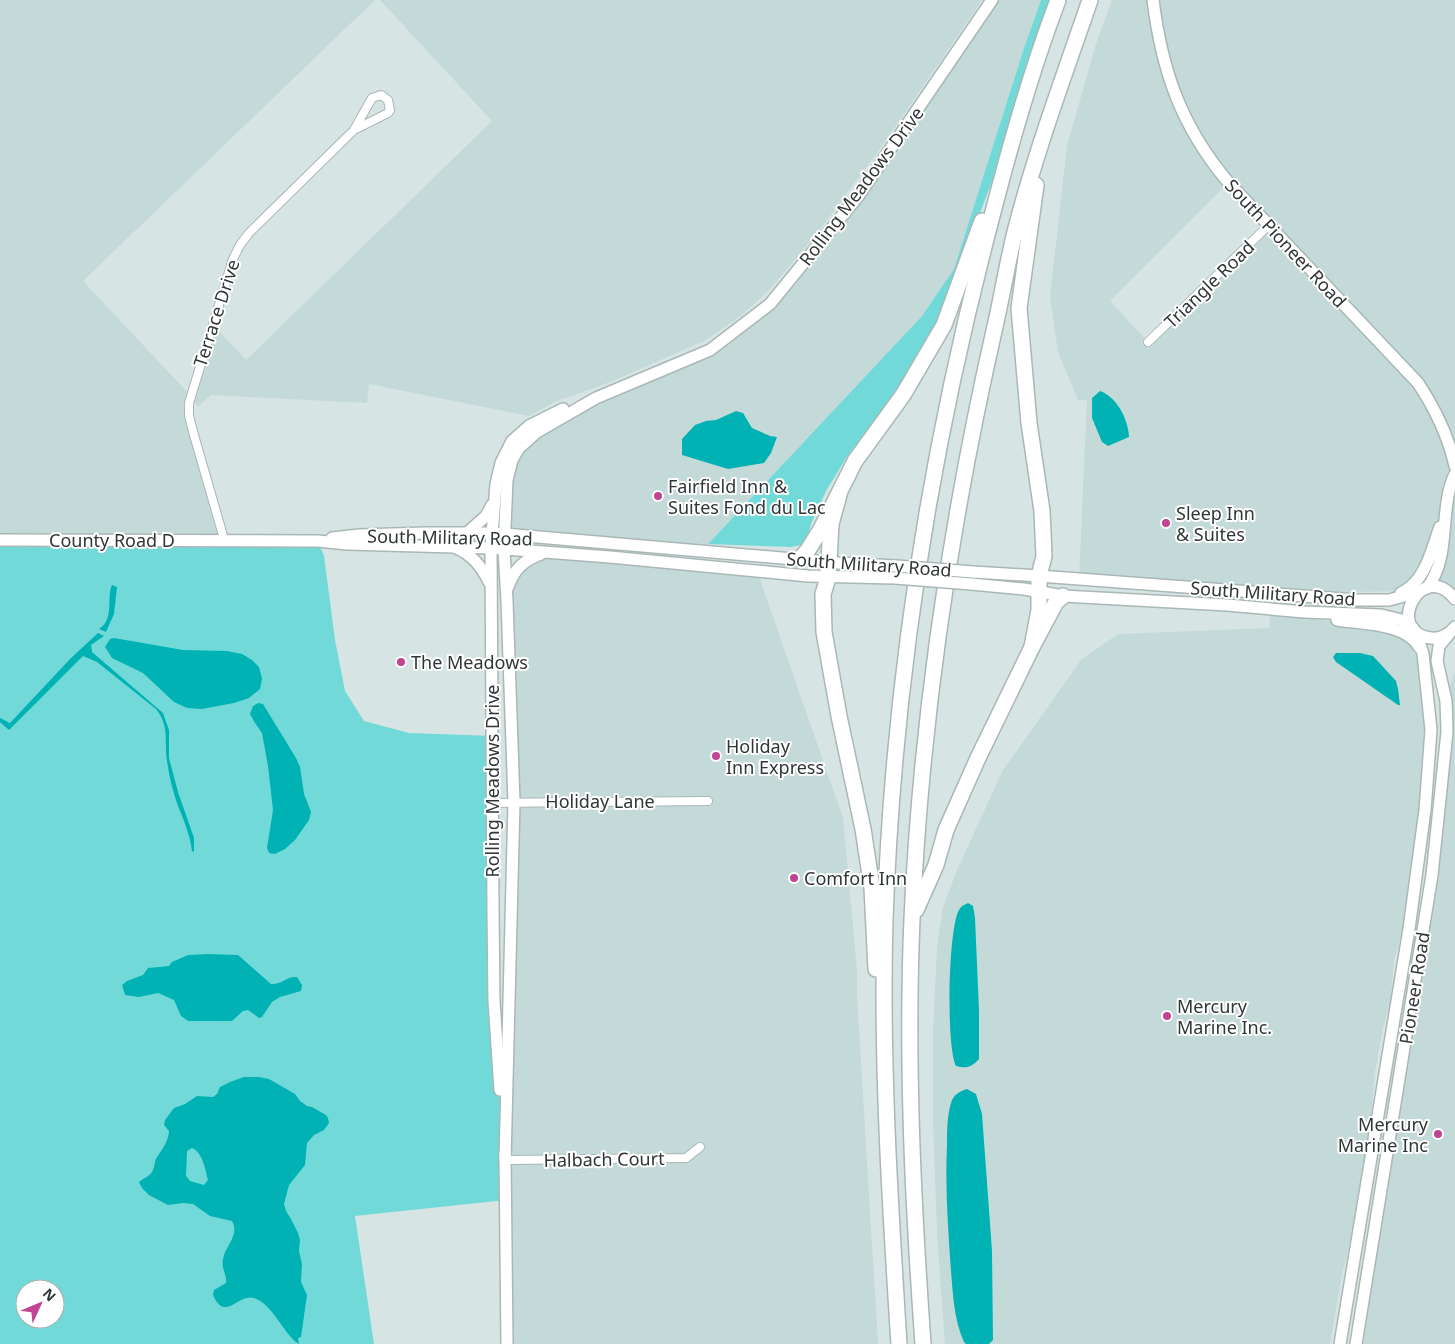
<svg xmlns="http://www.w3.org/2000/svg" width="1455" height="1344" font-family="'Noto Sans',sans-serif">
	<rect width="100%" height="100%" fill="#d6e4e4"/>
	<!-- built -->
	<g fill="#c3dad9" fill-rule="evenodd">
		<path d="M 0,0 L 375,0 L 83,281 L 190,395 L 189,403 L 224,539 L 0,540 Z"/>
		<path d="M 380,0 L 982,0 L 880,149 L 819,231 L 771,288 L 752,306 L 739,317 L 706,340 L 613,381 L 557,401 L 529,416 L 369,384 L 367,403 L 211,395 L 198,407 L 194,402 L 195,392 L 216,328 L 246,360 L 492,121 Z"/>
		<path d="M 992,0 L 1041,0 L 1024,48 L 954,269 L 922,316 L 702,550 L 504,535 L 510,468 L 537,432 L 710,350 L 742,325 L 801,267 Z"/>
		<path d="M 1112,0 L 1455,0 L 1455,591 L 1325,592 L 1214,589 L 1079,579 L 1087,400 L 1078,400 L 1058,352 L 1050,296 L 1067,146 L 1095,47 ZM 1225,186 L 1269,225 L 1148,342 L 1110,301 Z"/>
		<path d="M 543,553 L 757,571 L 843,818 L 857,970 L 857,996 L 878,1344 L 507,1344 L 512,576 Z"/>
		<path d="M 1270,613 L 1379,628 L 1400,634 L 1416,651 L 1418,656 L 1424,715 L 1424,748 L 1418,820 L 1404,925 L 1394,961 L 1391,998 L 1383,1028 L 1375,1072 L 1370,1128 L 1352,1235 L 1342,1274 L 1330,1344 L 945,1344 L 937,1233 L 933,1121 L 933,1030 L 937,947 L 943,907 L 957,870 L 1003,770 L 1081,660 L 1118,634 L 1269,628 Z"/>
		<path d="M 1455,670 L 1455,1344 L 1360,1344 L 1434,897 L 1448,764 L 1448,692 Z"/>
	</g>
	<!-- green -->
	<g fill="#72d9d9" fill-rule="evenodd">
		<path d="M 1041,0 L 1051,0 L 994,176 L 940,318 L 907,376 L 846,458 L 826,491 L 811,524 L 807,538 L 801,545 L 791,547 L 708,544 L 922,316 L 954,269 L 1024,48 Z"/>
		<path d="M 0,540 L 318,541 L 324,556 L 335,640 L 345,691 L 364,721 L 409,733 L 493,736 L 494,1001 L 506,1200 L 355,1216 L 374,1344 L 0,1344 ZM 25,1289 L 55,1289 L 55,1319 L 25,1319 Z"/>
	</g>
	<!-- water -->
	<g fill="#00b2b4" fill-rule="evenodd">
		<path d="M 1100,391 C 1117,397 1128,419 1129,437 L 1108,446 L 1102,442 L 1092,418 L 1092,398 Z"/>
		<path d="M 736,411 L 743,413 L 752,428 L 770,436 L 777,437 L 771,453 L 764,463 L 728,469 L 682,455 L 682,439 L 695,425 L 706,421 L 716,420 Z"/>
		<path d="M 112,585 L 117,587 L 114,614 L 106,632 L 99,629 C 115,619 106,597 112,585 Z"/>
		<path d="M 98,633 L 104,636 L 91,645 L 92,652 L 163,713 L 169,730 L 169,758 L 178,792 L 194,838 L 194,852 L 192,851 C 190,835 184,821 178,806 C 173,792 169,776 167,761 C 164,741 170,727 156,709 L 97,662 L 83,656 L 9,730 L 0,722 L 0,718 L 10,723 L 71,658 Z"/>
		<path d="M 114,638 L 183,650 L 227,651 L 242,654 L 252,660 L 259,667 L 262,679 L 260,689 L 249,698 L 234,703 L 202,709 L 187,708 L 174,702 L 143,673 L 112,658 L 105,647 L 110,639 Z"/>
		<path d="M 1336,653 L 1360,653 L 1373,656 L 1396,681 L 1398,689 L 1400,705 L 1398,705 L 1336,662 L 1333,657 Z"/>
		<path d="M 258,703 L 263,704 L 296,758 L 300,767 L 304,794 L 311,812 L 309,820 L 295,840 L 285,849 L 275,854 L 269,853 L 267,848 L 273,810 L 268,766 L 262,733 L 255,723 L 250,714 L 253,706 Z"/>
		<path d="M 968,903 L 973,906 L 975,918 L 979,1010 L 979,1059 C 972,1067 966,1069 956,1066 C 946,1047 948,929 959,910 C 961,906 964,905 968,903 Z"/>
		<path d="M 208,954 L 238,955 L 271,984 C 281,985 287,976 297,977 L 302,985 L 301,991 L 280,997 L 272,1002 L 262,1017 L 259,1018 L 248,1010 L 243,1011 L 232,1021 L 188,1021 L 181,1016 L 174,1000 L 158,993 L 139,997 L 125,995 L 122,985 L 127,981 L 143,975 L 148,968 L 169,966 L 172,962 L 188,955 Z"/>
		<path d="M 244,1077 L 259,1077 L 269,1079 L 295,1094 L 300,1101 L 307,1106 L 312,1107 L 326,1115 L 328,1118 L 329,1123 L 324,1130 L 314,1135 L 307,1143 L 305,1165 L 289,1185 L 284,1204 L 286,1211 L 291,1219 L 298,1233 L 300,1240 L 299,1251 L 302,1264 L 301,1282 L 307,1295 L 301,1337 L 298,1338 L 299,1344 C 283,1334 273,1304 254,1298 C 238,1293 225,1323 213,1295 L 214,1290 L 226,1283 C 227,1275 221,1268 223,1259 C 225,1246 240,1235 232,1221 L 210,1216 L 193,1204 L 183,1203 L 168,1205 L 149,1195 L 142,1188 L 139,1182 C 143,1178 149,1177 152,1172 C 155,1168 154,1161 157,1157 C 163,1148 168,1142 169,1131 L 164,1125 L 165,1120 L 174,1108 L 185,1104 L 197,1096 L 213,1097 L 217,1094 L 220,1087 L 230,1082 ZM 192,1148 C 203,1153 205,1169 208,1180 L 204,1185 L 190,1181 L 186,1176 L 187,1151 Z"/>
		<path d="M 967,1089 L 976,1094 L 982,1114 L 992,1251 L 993,1340 L 989,1344 L 966,1344 L 964,1342 C 954,1320 953,1295 951,1271 C 948,1229 945,1187 947,1145 C 947,1132 947,1116 951,1103 C 953,1095 960,1091 967,1089 Z"/>
	</g>
	<g fill="none" stroke-linecap="round" stroke-linejoin="round">
		<!-- minor casing -->
		<g stroke="#aab7b7" stroke-width="10">
			<g id="minor">
				<path d="M 1148,342 L 1269,225"/>
				<path d="M 224,539 L 194,435 L 189,416 L 189,403 L 233,259 L 240,245 L 249,233 L 354,130 L 372,98 L 381,95 L 388,100 L 390,110 L 388,113 L 354,130"/>
				<path d="M 493,803 L 708,801"/>
				<path d="M 505,1160 L 686,1158 L 700,1147"/>
			</g>
		</g>
		<!-- secondary casing -->
		<g stroke="#aab7b7" stroke-width="14">
			<g id="secondary">
				<path d="M 1153,0 C 1162,71 1181,126 1228,182 L 1418,383 C 1436,410 1448,435 1455,466"/>
				<path d="M 467,533 L 486,516 L 492,505"/>
				<path d="M 332,538 L 359,535 L 427,533 L 492,533 L 839,563 L 896,566"/>
				<path d="M 0,540 L 318,541 L 347,544 L 491,548 L 610,557 L 808,576 L 895,578"/>
				<path d="M 456,548 C 471,554 482,567 489,582"/>
				<path d="M 973,572 L 1039,576 L 1357,600 L 1389,600 L 1419,592"/>
				<path d="M 971,584 L 1024,589 L 1063,596 L 1227,605 L 1304,612 L 1381,615 L 1402,620 L 1413,628"/>
				<path d="M 508,587 C 514,569 524,560 541,554"/>
				<path d="M 1427,588 C 1452,556 1438,509 1455,474"/>
				<path d="M 1401,593 C 1426,581 1431,551 1440,527"/>
				<path d="M 1455,599 C 1422,557 1383,633 1431,638 C 1441,639 1449,634 1455,627"/>
				<path d="M 1337,620 C 1362,624 1406,623 1419,647"/>
				<path d="M 500,1090 L 494,1001 L 493,908 L 491,548 L 496,484 L 501,463 L 512,441 L 529,426 L 563,409"/>
				<path d="M 505,1153 L 507,1344"/>
				<path d="M 505,1160 L 514,802 L 507,601 L 504,550 L 507,480 L 512,460 L 519,448 L 537,432 L 596,398 L 710,350 L 770,304 L 859,195 L 992,0"/>
				<path d="M 1340,1344 L 1409,929 L 1425,810 L 1431,730 L 1423,654 L 1416,632"/>
				<path d="M 1356,1344 L 1432,875 L 1447,732 L 1446,701 L 1437,661 L 1439,646 L 1449,634"/>
			</g>
		</g>
		<!-- motorway casing -->
		<g stroke="#aab7b7" stroke-width="18">
			<g id="motorway">
				<path d="M 839,495 L 831,524 L 828,578 L 823,594 L 824,632 L 839,716 L 863,829 L 872,888 L 876,969"/>
				<path d="M 800,559 L 808,550 L 821,529 L 855,461 L 903,395 L 944,325 L 982,221"/>
				<path d="M 1032,647 L 1039,610 L 1039,576 L 1044,556 L 1042,511 L 1029,423 L 1019,308 L 1036,185"/>
				<path d="M 916,910 L 936,865 L 946,830 L 978,758 L 1032,647 L 1056,602 L 1063,596"/>
				<path d="M 899,1344 C 890,1203 881,1061 885,919 C 893,691 928,464 985,243 C 1006,161 1028,79 1058,0"/>
				<path d="M 923,1344 C 913,1203 906,1061 912,919 C 921,718 951,519 996,322 C 1003,291 1008,259 1016,228 C 1036,151 1064,76 1090,0"/>
			</g>
		</g>
		<!-- minor -->
		<use href="#minor" stroke="#fff" stroke-width="8"/>
		<!-- secondary -->
		<use href="#secondary" stroke="#fff" stroke-width="11"/>
		<!-- motorway -->
		<use href="#motorway" stroke="#fff" stroke-width="15"/>
		<!-- secondary-bridge casing -->
		<g stroke="#aab7b7" stroke-width="14" stroke-linecap="butt">
			<g id="secondary-bridge">
				<path d="M 896,566 L 973,572"/>
				<path d="M 895,578 L 971,584"/>
			</g>
		</g>
		<!-- secondary-bridge -->
		<use href="#secondary-bridge" stroke="#fff" stroke-width="11"/>
	</g>
	<!-- markers -->
	<g fill="#c14492" stroke="#fff" stroke-width="2">
		<circle cx="658" cy="496" r="5"/>
		<circle cx="1166" cy="523" r="5"/>
		<circle cx="401" cy="662" r="5"/>
		<circle cx="716" cy="756" r="5"/>
		<circle cx="794" cy="878" r="5"/>
		<circle cx="1167" cy="1016" r="5"/>
		<circle cx="1438" cy="1134" r="5"/>
	</g>
	<g text-anchor="middle" dominant-baseline="central" stroke-width="4" stroke-linejoin="round" paint-order="stroke">
		<!-- street labels -->
		<g font-size="18" fill="#303535" stroke="#fff">
			<text transform="translate(861 186) rotate(-53)">Rolling Meadows Drive</text>
			<text transform="translate(1286 243) rotate(47)">South Pioneer Road</text>
			<text transform="translate(1209 284) rotate(-44)">Triangle Road</text>
			<text transform="translate(216 313) rotate(-72)">Terrace Drive</text>
			<text transform="translate(450 537) rotate(1)">South Military Road</text>
			<text x="112" y="540">County Road D</text>
			<text transform="translate(869 564) rotate(4)">South Military Road</text>
			<text transform="translate(1273 593) rotate(4)">South Military Road</text>
			<text transform="translate(492 781) rotate(-90)">Rolling Meadows Drive</text>
			<text x="600" y="801">Holiday Lane</text>
			<text transform="translate(1414 988) rotate(-81)">Pioneer Road</text>
			<text transform="translate(604 1159) rotate(-1)">Halbach Court</text>
		</g>
		<!-- poi labels -->
		<g font-size="18" fill="#303535" stroke="#fff" text-anchor="start">
			<text x="668" y="486">Fairfield Inn &amp;<tspan x="668" dy="21">Suites Fond du Lac</tspan></text>
			<text x="1176" y="513">Sleep Inn<tspan x="1176" dy="21">&amp; Suites</tspan></text>
			<text x="411" y="662">The Meadows</text>
			<text x="726" y="746">Holiday<tspan x="726" dy="21">Inn Express</tspan></text>
			<text x="804" y="878">Comfort Inn</text>
			<text x="1177" y="1006">Mercury<tspan x="1177" dy="21">Marine Inc.</tspan></text>
			<text x="1428" y="1124" text-anchor="end">Mercury<tspan x="1428" dy="21">Marine Inc</tspan></text>
		</g>
	</g>
	<!-- north arrow -->
	<g transform="translate(40 1304) rotate(46)"><circle r="24" fill="#ffffff" stroke="#acaeae"/>
	<path d="M0-4L9 19L0 12L-9 19Z" fill="#c14492"/>
	<text y="-8" font-size="14" font-weight="bold" text-anchor="middle" fill="#303535">N</text>
	</g>
</svg>
